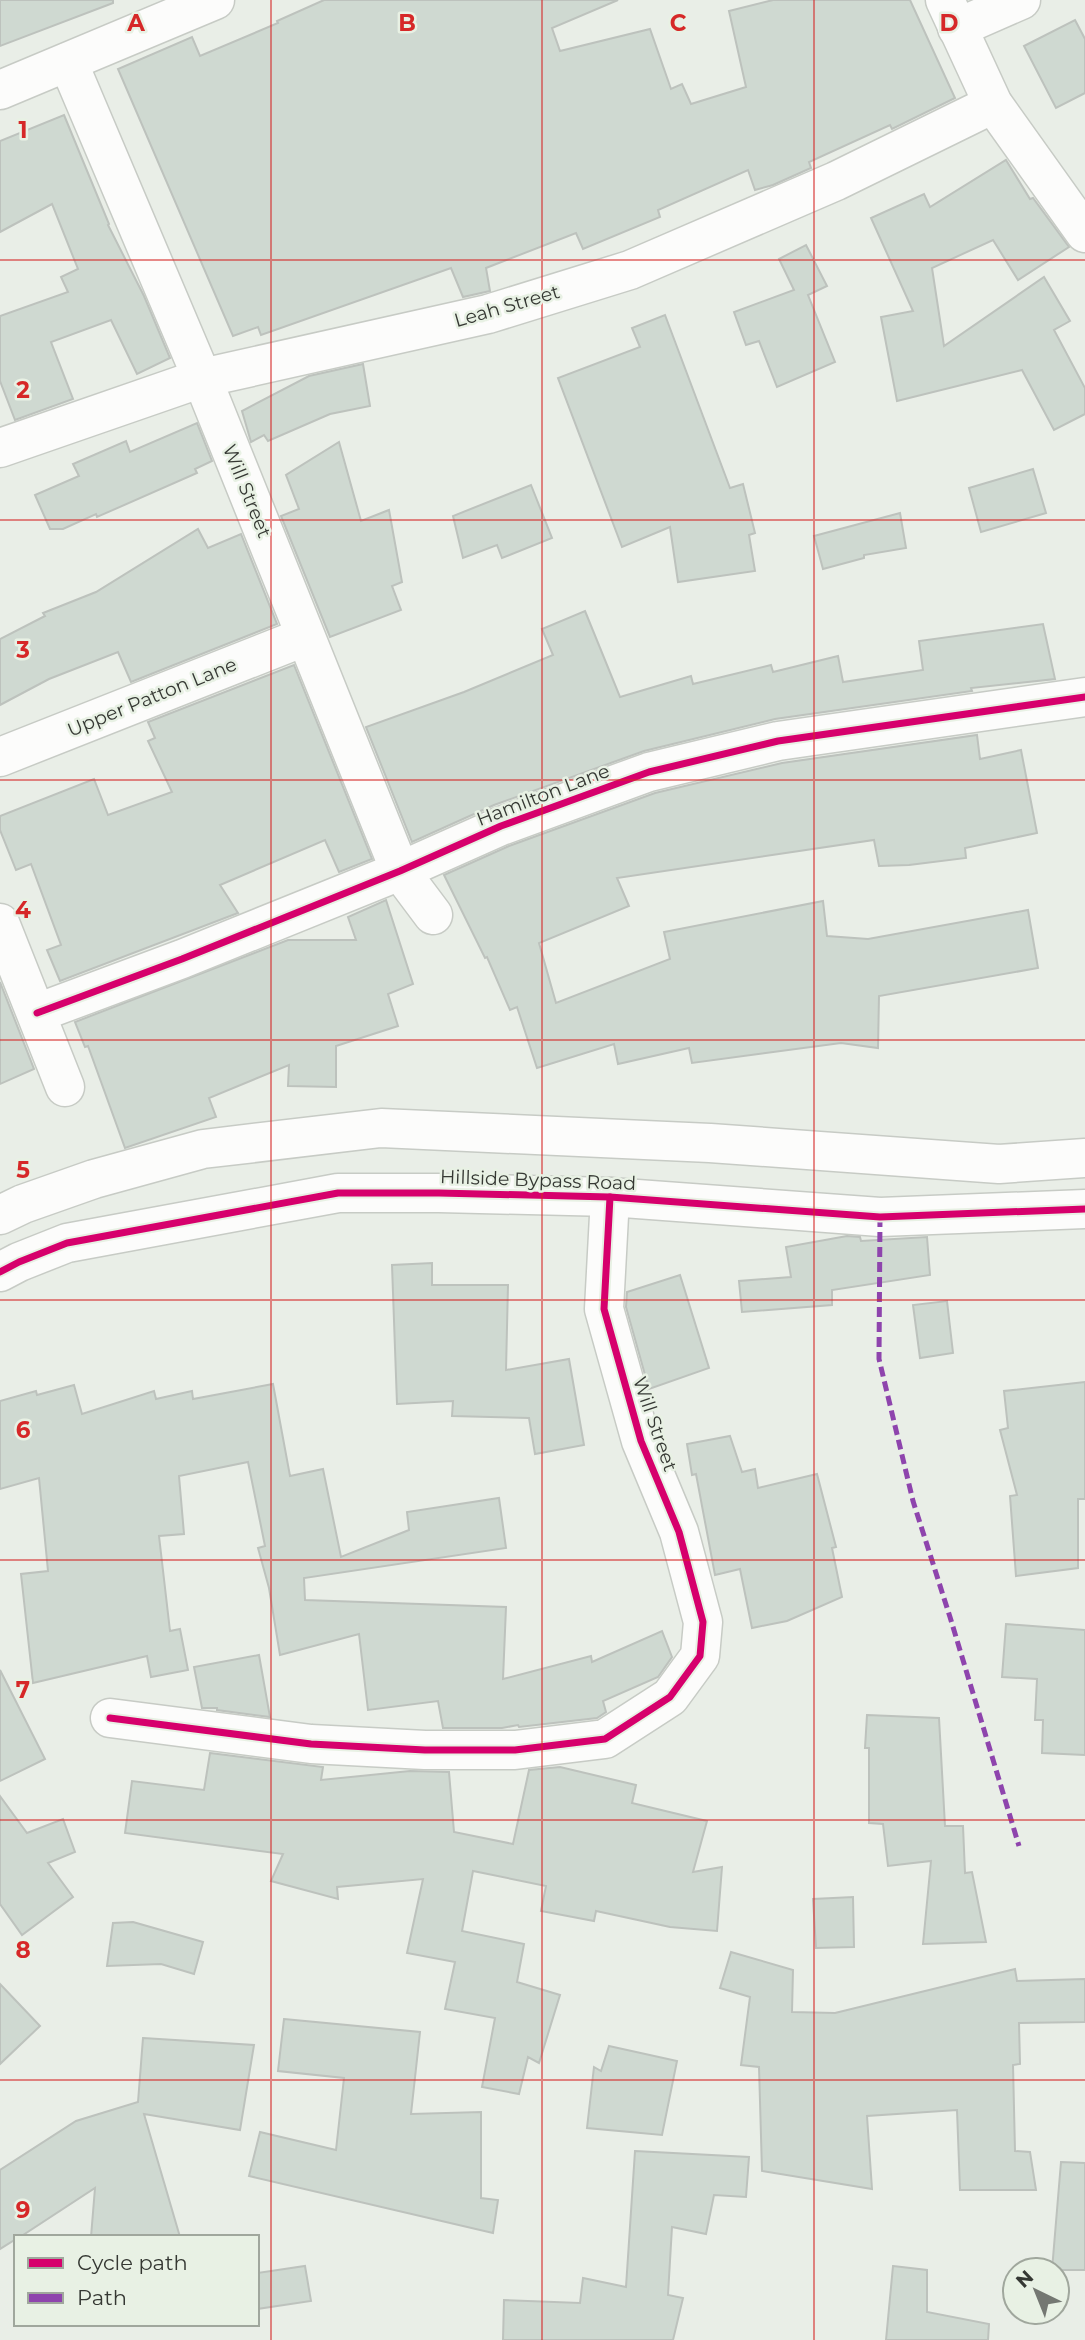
<svg xmlns="http://www.w3.org/2000/svg" width="1085" height="2340" font-family="Montserrat,sans-serif">
	<rect width="100%" height="100%" fill="#e9eee7"/>
	<!-- building -->
	<g fill="#cfd9d1" stroke="#bdc2bd" stroke-width="2">
		<path d="M 0,0 L 113,0 L 113,3 L 0,46 Z"/>
		<path d="M 324,0 L 618,0 L 552,28 L 560,51 L 650,29 L 671,89 L 682,84 L 691,104 L 746,87 L 729,11 L 773,0 L 910,0 L 955,98 L 892,129 L 890,125 L 809,162 L 811,168 L 773,185 L 755,190 L 748,170 L 658,210 L 660,217 L 583,249 L 576,233 L 486,268 L 490,291 L 463,297 L 451,268 L 261,335 L 258,327 L 233,336 L 118,69 L 192,37 L 200,56 L 278,23 L 277,21 Z"/>
		<path d="M 1075,20 L 1085,39 L 1085,93 L 1056,108 L 1024,46 Z"/>
		<path d="M 64,115 L 109,224 L 108,225 L 144,296 L 170,358 L 137,374 L 111,320 L 51,342 L 73,399 L 15,420 L 0,381 L 0,316 L 68,292 L 61,277 L 78,269 L 52,204 L 0,232 L 0,141 Z"/>
		<path d="M 1006,160 L 1030,199 L 1033,198 L 1069,247 L 1018,280 L 993,240 L 932,268 L 944,346 L 1044,277 L 1070,321 L 1054,330 L 1085,388 L 1085,414 L 1054,430 L 1022,370 L 897,401 L 881,317 L 913,311 L 871,218 L 924,194 L 930,207 Z"/>
		<path d="M 806,245 L 827,286 L 808,295 L 835,362 L 777,387 L 759,341 L 746,345 L 734,312 L 794,290 L 779,259 Z"/>
		<path d="M 665,315 L 730,488 L 743,484 L 755,533 L 749,535 L 755,571 L 678,582 L 670,527 L 622,547 L 558,378 L 640,347 L 632,328 Z"/>
		<path d="M 363,364 L 370,406 L 330,414 L 268,441 L 264,435 L 251,442 L 242,411 L 309,376 Z"/>
		<path d="M 197,423 L 212,461 L 195,469 L 197,473 L 97,517 L 96,514 L 63,529 L 50,529 L 35,495 L 79,476 L 73,464 L 126,441 L 130,452 Z"/>
		<path d="M 339,442 L 361,521 L 389,510 L 402,582 L 392,586 L 401,610 L 330,637 L 281,516 L 299,509 L 286,475 Z"/>
		<path d="M 1033,469 L 1046,513 L 981,532 L 969,488 Z"/>
		<path d="M 531,485 L 552,538 L 502,558 L 497,545 L 463,558 L 453,516 Z"/>
		<path d="M 900,513 L 906,548 L 864,555 L 864,558 L 823,569 L 814,536 Z"/>
		<path d="M 198,529 L 208,548 L 241,534 L 277,624 L 131,682 L 118,652 L 49,679 L 0,705 L 0,639 L 45,616 L 43,613 L 96,592 Z"/>
		<path d="M 585,611 L 620,697 L 691,676 L 693,684 L 771,665 L 773,672 L 838,656 L 843,682 L 923,670 L 919,641 L 1043,624 L 1055,679 L 971,688 L 972,691 L 775,719 L 644,751 L 494,805 L 412,842 L 366,727 L 464,692 L 553,655 L 542,629 Z"/>
		<path d="M 294,665 L 372,859 L 339,872 L 325,840 L 220,885 L 238,913 L 60,981 L 47,950 L 61,945 L 31,864 L 16,870 L 0,830 L 0,816 L 94,779 L 108,815 L 172,792 L 148,741 L 155,738 L 148,722 Z"/>
		<path d="M 977,735 L 980,759 L 1021,750 L 1037,833 L 965,848 L 966,858 L 909,865 L 879,866 L 874,840 L 617,878 L 629,906 L 539,943 L 556,1003 L 670,959 L 664,932 L 823,901 L 827,936 L 868,939 L 1028,910 L 1038,968 L 879,996 L 878,1048 L 841,1043 L 692,1063 L 689,1048 L 618,1064 L 614,1044 L 537,1068 L 517,1007 L 510,1010 L 487,957 L 485,958 L 444,875 L 509,846 L 655,793 L 782,763 Z"/>
		<path d="M 386,900 L 413,984 L 388,994 L 398,1026 L 336,1046 L 336,1087 L 288,1086 L 289,1065 L 209,1098 L 216,1117 L 125,1148 L 88,1046 L 85,1047 L 75,1022 L 288,940 L 356,940 L 348,917 Z"/>
		<path d="M 0,982 L 34,1069 L 0,1084 Z"/>
		<path d="M 847,1236 L 860,1237 L 861,1241 L 927,1237 L 930,1275 L 832,1290 L 832,1305 L 742,1312 L 739,1281 L 791,1277 L 786,1247 Z"/>
		<path d="M 432,1263 L 432,1285 L 508,1285 L 506,1370 L 569,1359 L 584,1445 L 535,1454 L 529,1418 L 452,1416 L 453,1401 L 397,1404 L 392,1265 Z"/>
		<path d="M 680,1275 L 709,1368 L 649,1389 L 626,1307 L 627,1292 Z"/>
		<path d="M 947,1301 L 953,1353 L 920,1358 L 913,1305 Z"/>
		<path d="M 1085,1382 L 1085,1499 L 1078,1499 L 1078,1568 L 1016,1576 L 1010,1496 L 1017,1495 L 1000,1430 L 1008,1428 L 1004,1391 Z"/>
		<path d="M 273,1384 L 290,1476 L 323,1469 L 341,1557 L 409,1530 L 407,1512 L 499,1498 L 506,1548 L 304,1578 L 305,1600 L 506,1607 L 503,1679 L 591,1656 L 592,1662 L 662,1631 L 672,1657 L 658,1677 L 603,1701 L 606,1712 L 597,1718 L 519,1727 L 518,1725 L 502,1728 L 443,1728 L 438,1701 L 368,1710 L 359,1634 L 280,1655 L 269,1588 L 258,1548 L 265,1546 L 248,1462 L 179,1476 L 184,1534 L 159,1536 L 170,1631 L 180,1629 L 188,1670 L 151,1677 L 147,1656 L 33,1683 L 21,1574 L 48,1571 L 39,1478 L 0,1489 L 0,1401 L 36,1391 L 37,1395 L 74,1385 L 82,1414 L 154,1391 L 156,1399 L 192,1391 L 193,1399 Z"/>
		<path d="M 730,1436 L 742,1472 L 755,1469 L 758,1488 L 817,1474 L 836,1547 L 832,1548 L 842,1597 L 787,1621 L 752,1628 L 740,1569 L 715,1575 L 696,1474 L 692,1475 L 687,1444 Z"/>
		<path d="M 1006,1624 L 1085,1630 L 1085,1755 L 1042,1753 L 1043,1720 L 1035,1720 L 1037,1679 L 1002,1677 Z"/>
		<path d="M 259,1655 L 270,1717 L 217,1710 L 217,1708 L 202,1708 L 194,1667 Z"/>
		<path d="M 0,1670 L 45,1759 L 0,1781 Z"/>
		<path d="M 867,1715 L 939,1718 L 945,1826 L 963,1826 L 965,1873 L 972,1872 L 986,1942 L 923,1944 L 931,1861 L 888,1866 L 883,1824 L 869,1823 L 869,1748 L 865,1748 Z"/>
		<path d="M 210,1753 L 323,1767 L 321,1780 L 410,1771 L 449,1772 L 454,1832 L 513,1844 L 529,1770 L 560,1767 L 636,1785 L 632,1803 L 707,1821 L 693,1872 L 722,1867 L 717,1931 L 670,1927 L 596,1911 L 594,1921 L 541,1911 L 546,1886 L 473,1871 L 462,1931 L 524,1944 L 517,1982 L 560,1995 L 539,2063 L 528,2057 L 519,2094 L 482,2087 L 495,2018 L 445,2009 L 455,1962 L 407,1953 L 423,1879 L 337,1887 L 338,1899 L 271,1881 L 283,1854 L 125,1833 L 132,1781 L 204,1790 Z"/>
		<path d="M 0,1796 L 27,1833 L 63,1819 L 75,1852 L 48,1863 L 73,1897 L 22,1935 L 0,1904 Z"/>
		<path d="M 853,1897 L 854,1947 L 816,1948 L 813,1899 Z"/>
		<path d="M 133,1922 L 203,1942 L 194,1974 L 161,1964 L 107,1966 L 113,1923 Z"/>
		<path d="M 731,1952 L 793,1970 L 792,2012 L 835,2013 L 1015,1969 L 1017,1981 L 1085,1979 L 1085,2022 L 1019,2023 L 1020,2064 L 1013,2065 L 1015,2151 L 1030,2152 L 1036,2190 L 960,2190 L 957,2110 L 867,2116 L 872,2189 L 762,2171 L 759,2067 L 741,2065 L 750,1997 L 720,1988 Z"/>
		<path d="M 0,1984 L 40,2026 L 0,2064 Z"/>
		<path d="M 284,2019 L 420,2032 L 411,2114 L 481,2112 L 481,2198 L 498,2200 L 493,2233 L 249,2176 L 260,2132 L 336,2150 L 344,2078 L 278,2071 Z"/>
		<path d="M 143,2038 L 254,2045 L 240,2130 L 144,2114 L 180,2237 L 91,2237 L 95,2188 L 20,2237 L 16,2237 L 16,2239 L 0,2249 L 0,2170 L 76,2121 L 138,2102 Z"/>
		<path d="M 609,2046 L 677,2061 L 662,2135 L 587,2128 L 594,2067 L 601,2071 Z"/>
		<path d="M 635,2151 L 749,2157 L 746,2197 L 714,2195 L 706,2234 L 672,2227 L 668,2295 L 683,2298 L 673,2340 L 503,2340 L 504,2300 L 580,2303 L 583,2278 L 626,2287 Z"/>
		<path d="M 1061,2162 L 1085,2163 L 1085,2270 L 1052,2270 Z"/>
		<path d="M 305,2266 L 311,2301 L 257,2309 L 257,2273 Z"/>
		<path d="M 893,2266 L 927,2270 L 927,2312 L 989,2324 L 988,2340 L 886,2340 Z"/>
	</g>
	<g fill="none" stroke-linecap="round" stroke-linejoin="round">
		<!-- minor casing -->
		<g stroke="#c7cbc5" stroke-width="41">
			<g id="minor">
				<path d="M 945,0 L 993,104 L 1085,233"/>
				<path d="M 957,28 L 1021,0"/>
				<path d="M 68,62 L 202,378 L 400,871 L 433,915"/>
				<path d="M 0,448 L 202,378 L 488,314 L 630,270 L 836,181 L 993,104"/>
				<path d="M 0,757 L 304,637"/>
				<path d="M 0,923 L 65,1087"/>
				<path d="M 37,1013 L 182,959 L 400,871 L 501,826 L 649,772 L 778,741 L 1085,697"/>
				<path d="M 0,1215 L 23,1204 L 94,1179 L 203,1149 L 381,1128 L 710,1143 L 999,1164 L 1085,1158"/>
				<path d="M 0,1272 L 19,1262 L 67,1243 L 338,1193 L 439,1193 L 610,1197 L 880,1217 L 1085,1209"/>
				<path d="M 110,1718 L 311,1744 L 425,1750 L 515,1750 L 605,1739 L 670,1697 L 700,1656 L 703,1622 L 679,1532 L 641,1441 L 604,1309 L 610,1197"/>
			</g>
		</g>
		<!-- major casing -->
		<g stroke="#c7cbc5" stroke-width="41">
			<path id="major" d="M 0,90 L 215,0"/>
		</g>
		<!-- minor -->
		<use href="#minor" stroke="#fcfcfb" stroke-width="38"/>
		<!-- major -->
		<use href="#major" stroke="#fcfcfb" stroke-width="38"/>
		<!-- quiet -->
		<path stroke="#8e44ad" stroke-width="5" stroke-dasharray="10 5" stroke-linecap="butt" d="M 880,1217 L 879,1359 L 913,1501 L 950,1617 L 1019,1846"/>
		<!-- cycleway casing -->
		<g stroke="#e8f1e4" stroke-width="11">
			<g id="cycleway">
				<path d="M 37,1013 L 182,959 L 400,871 L 501,826 L 649,772 L 778,741 L 1085,697"/>
				<path d="M 0,1272 L 19,1262 L 67,1243 L 338,1193 L 439,1193 L 610,1197 L 880,1217 L 1085,1209"/>
				<path d="M 110,1718 L 311,1744 L 425,1750 L 515,1750 L 605,1739 L 670,1697 L 700,1656 L 703,1622 L 679,1532 L 641,1441 L 604,1309 L 610,1197"/>
			</g>
		</g>
		<!-- cycleway -->
		<use href="#cycleway" stroke="#d6006c" stroke-width="7"/>
	</g>
	<!-- grid -->
	<path fill="none" stroke="#d62828" stroke-width="2" stroke-opacity="0.55" d="M 271,0 L 271,2340M 542,0 L 542,2340M 814,0 L 814,2340M 0,260 L 1085,260M 0,520 L 1085,520M 0,780 L 1085,780M 0,1040 L 1085,1040M 0,1300 L 1085,1300M 0,1560 L 1085,1560M 0,1820 L 1085,1820M 0,2080 L 1085,2080"/>
	<g text-anchor="middle" dominant-baseline="central" stroke-width="5" stroke-linejoin="round" paint-order="stroke">
		<!-- street labels -->
		<g font-size="19" fill="#353833" stroke="#e8f1e4">
			<text transform="translate(507 306) rotate(-16)">Leah Street</text>
			<text transform="translate(247 491) rotate(68)">Will Street</text>
			<text transform="translate(152 697) rotate(-22)">Upper Patton Lane</text>
			<text transform="translate(543 795) rotate(-21)">Hamilton Lane</text>
			<text transform="translate(538 1180) rotate(2)">Hillside Bypass Road</text>
			<text transform="translate(655 1424) rotate(71)">Will Street</text>
		</g>
	</g>
	<g font-size="23" text-anchor="middle" font-weight="bold" fill="#d62828" stroke="#e8f1e4" stroke-width="5" stroke-linejoin="round" paint-order="stroke">
		<text x="136" y="31">A</text>
		<text x="407" y="31">B</text>
		<text x="678" y="31">C</text>
		<text x="949" y="31">D</text>
		<text x="23" y="138">1</text>
		<text x="23" y="398">2</text>
		<text x="23" y="658">3</text>
		<text x="23" y="918">4</text>
		<text x="23" y="1178">5</text>
		<text x="23" y="1438">6</text>
		<text x="23" y="1698">7</text>
		<text x="23" y="1958">8</text>
		<text x="23" y="2218">9</text>
	</g>
	<!-- legend -->
	<rect x="14" y="2235" width="245" height="91" fill="#e8f1e4" stroke="#a0a79d" stroke-width="2"/>
	<rect x="28" y="2258" width="35" height="10" fill="#d6006c" stroke="#a0a79d" stroke-width="2"/>
	<text x="77" y="2270" font-size="21" fill="#353833">Cycle path</text>
	<rect x="28" y="2293" width="35" height="10" fill="#8e44ad" stroke="#a0a79d" stroke-width="2"/>
	<text x="77" y="2305" font-size="21" fill="#353833">Path</text>
	<!-- north arrow -->
	<g transform="translate(1036 2291) rotate(317)"><circle r="33" fill="#e8f1e4" stroke="#a0a79d" stroke-width="2"/>
	<path d="M0-5L12 26L0 18L-12 26Z" fill="#747872"/>
	<text y="-10" font-size="19" font-weight="bold" text-anchor="middle" fill="#353833">N</text>
	</g>
</svg>
